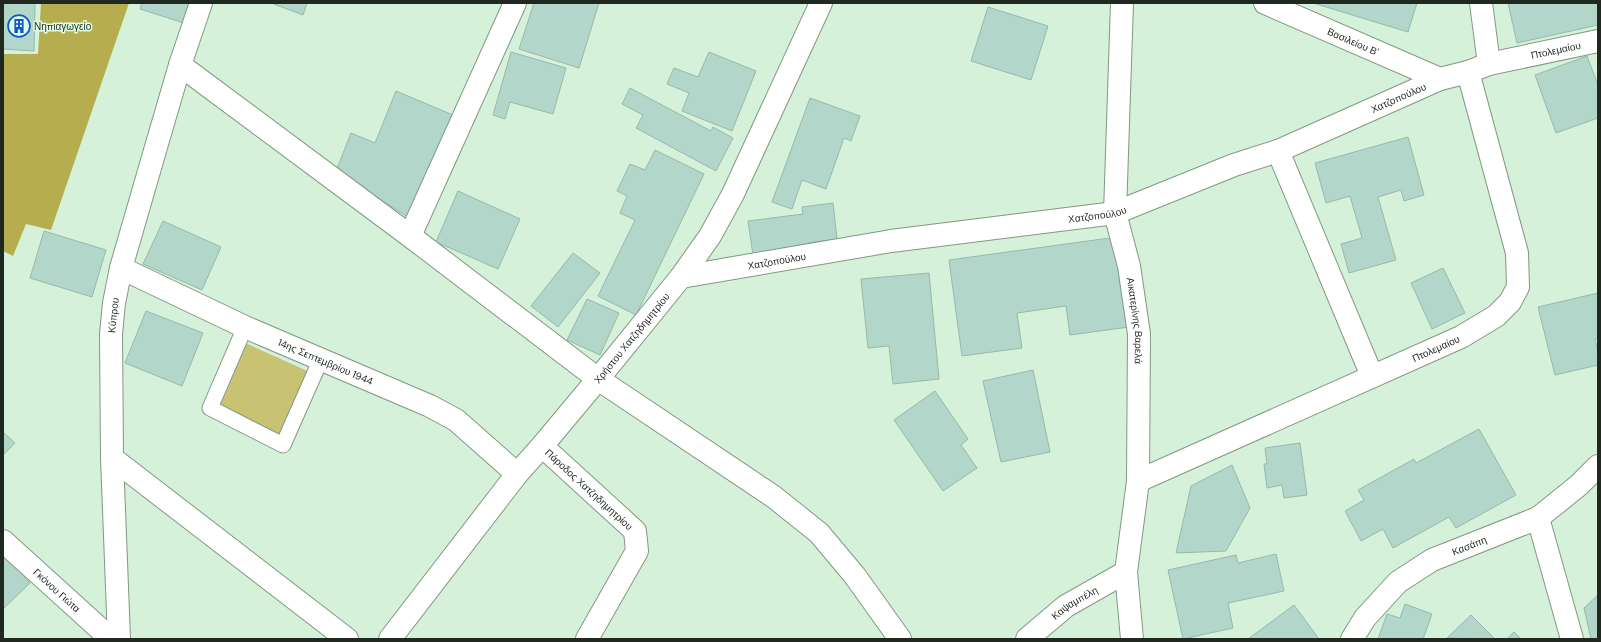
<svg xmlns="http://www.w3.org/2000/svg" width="1601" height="642" viewBox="0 0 1601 642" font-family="'DM Sans',sans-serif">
<rect width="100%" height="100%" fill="#d6f1d9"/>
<!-- green -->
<polygon fill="#c8c273" points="243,342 314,374 283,443 212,408"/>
<!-- forest -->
<polygon fill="#b6ae4e" points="41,3 129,3 51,230 26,224 13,256 3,251 3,54 38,54"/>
<!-- building -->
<g fill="#b2d6c9" stroke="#96b9ac">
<polygon points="3,3 35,3 34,51 3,49"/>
<polygon points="142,3 193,3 187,24 140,9"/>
<polygon points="271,3 307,3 303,15"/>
<polygon points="534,3 599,3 579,68 519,49"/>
<polygon points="1313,3 1417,3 1408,32"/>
<polygon points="1508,3 1598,3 1598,25 1517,43"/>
<polygon points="988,7 1048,26 1031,80 971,61"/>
<polygon points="511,52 566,68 553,114 510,102 505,119 493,115"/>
<polygon points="709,52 756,71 732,131 682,111 689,93 667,84 674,68 698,77"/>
<polygon points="1587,56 1598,85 1598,118 1556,133 1535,75"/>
<polygon points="630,88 711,131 713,127 733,138 716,171 636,128 643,115 622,104"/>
<polygon points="396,91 453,115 411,219 336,171 351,133 375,143"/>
<polygon points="810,98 860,116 851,141 844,138 826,189 802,180 792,209 772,202"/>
<polygon points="1408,137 1424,195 1404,201 1401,190 1378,197 1396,260 1349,273 1341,244 1362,238 1350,196 1326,203 1315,163"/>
<polygon points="655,150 704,174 636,315 598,296 635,220 620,213 627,196 617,191 630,164 645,170"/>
<polygon points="458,191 520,219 498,269 436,242"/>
<polygon points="833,203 837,239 808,243 809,255 754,262 748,221 803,214 802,207"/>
<polygon points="163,221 221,247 202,290 143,264"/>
<polygon points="44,231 106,250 92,297 30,278"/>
<polygon points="1117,237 1129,327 1070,335 1066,306 1017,313 1022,348 962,356 949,260"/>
<polygon points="573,253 600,273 558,327 531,306"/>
<polygon points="1443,268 1465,313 1432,329 1411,283"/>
<polygon points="929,273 939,379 893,384 889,346 868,348 861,279"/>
<polygon points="1598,293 1598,338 1595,339 1598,352 1598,365 1555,375 1538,307"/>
<polygon points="587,299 619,313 600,355 567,340"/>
<polygon points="146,311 203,333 182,386 125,363"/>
<polygon points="1033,370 1050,452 1001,462 983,381"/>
<polygon points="935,391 968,439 961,445 977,468 943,491 894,420"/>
<polygon points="1479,429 1516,495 1456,528 1449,517 1393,548 1383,529 1361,541 1345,511 1364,500 1358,490 1414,459 1416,463"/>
<polygon points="3,432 15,443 3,455"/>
<polygon points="1300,443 1307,495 1284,498 1282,485 1267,488 1264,464 1267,464 1265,448"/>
<polygon points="1232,465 1250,508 1226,551 1176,553 1191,486"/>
<polygon points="3,554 30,583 3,609"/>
<polygon points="1276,554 1284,591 1228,603 1233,628 1183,639 1168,570 1236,555 1238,563"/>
<polygon points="1598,595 1598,639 1591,639 1584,608"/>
<polygon points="1405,604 1432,614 1423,639 1378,639 1387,614 1400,618"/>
<polygon points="1294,605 1319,639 1248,639"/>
<polygon points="1471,615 1495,639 1447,638"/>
<polygon points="1514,632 1521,639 1507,639"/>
</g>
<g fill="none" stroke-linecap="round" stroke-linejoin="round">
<!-- service casing -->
<g stroke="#809983" stroke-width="17">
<polyline id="service" points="245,327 210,408 283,445 321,359"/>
</g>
<!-- minor casing -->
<g stroke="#809983" stroke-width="24">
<g id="minor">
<path id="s1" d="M1122 3 1115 213 1129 266 1139 334 1138 481 1126 572 1132 639"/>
<path id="s2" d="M1265 3 1440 79"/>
<polyline points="1481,3 1489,64"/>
<polyline points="180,65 410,236 598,379 774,497 819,533 855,576 900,639"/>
<polyline points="1278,151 1372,376"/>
<polyline points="410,236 515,3"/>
<path id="s3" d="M121 268 245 327 430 406 456 420 517 474"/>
<path id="s4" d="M681 277 891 241 1115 213 1234 165 1278 151 1440 79 1468 72 1489 64 1598 41"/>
<path id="s5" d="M542 446 635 531 637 551 587 639"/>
<polyline points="112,458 347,639"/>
<path id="s6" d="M1138 481 1461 337 1496 316 1510 302 1518 287 1517 253 1468 72"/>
<polyline points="1538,518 1572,639"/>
<path id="s7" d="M3 541 111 639"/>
<path id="s8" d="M119 639 112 458 111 334 114 303 121 268 154 154 180 65 201 3"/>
<path id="s9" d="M1027 639 1066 606 1126 572"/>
<path id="s10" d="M1352 639 1365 618 1398 582 1432 560 1538 518 1579 485 1598 466"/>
</g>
</g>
<!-- secondary casing -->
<g stroke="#809983" stroke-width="24">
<g id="secondary">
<path id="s11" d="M390 639 517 474 542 446 598 379 681 277 710 236 733 194 821 3"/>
</g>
</g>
<!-- service -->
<use href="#service" stroke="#fff" stroke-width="15"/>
<!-- minor -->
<use href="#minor" stroke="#fff" stroke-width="22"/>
<!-- secondary -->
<use href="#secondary" stroke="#fff" stroke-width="22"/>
</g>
<!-- icons -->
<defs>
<g id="building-ring" transform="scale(1.15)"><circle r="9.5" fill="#e3fee7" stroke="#0e5ac4" stroke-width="1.5"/><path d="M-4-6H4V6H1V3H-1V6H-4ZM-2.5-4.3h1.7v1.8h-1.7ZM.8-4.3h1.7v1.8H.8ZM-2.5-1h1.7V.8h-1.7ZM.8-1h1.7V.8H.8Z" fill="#0e5ac4"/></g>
</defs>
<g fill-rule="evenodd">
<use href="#building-ring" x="19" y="26"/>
</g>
<g text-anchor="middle" stroke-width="3" stroke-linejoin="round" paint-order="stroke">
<!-- poi labels -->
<g font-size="10" fill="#1f2920" stroke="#e3fee7" text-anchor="start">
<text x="34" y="30">Νηπιαγωγείο</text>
</g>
<!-- street labels -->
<g font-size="10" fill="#1f2920" stroke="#e3fee7">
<text dy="4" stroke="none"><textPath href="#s2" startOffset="96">Βασιλείου Β'</textPath></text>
<text dy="4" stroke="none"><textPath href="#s4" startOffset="910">Πτολεμαίου</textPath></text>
<text dy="4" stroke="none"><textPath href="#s4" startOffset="745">Χατζοπούλου</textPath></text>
<text dy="4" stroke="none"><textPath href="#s4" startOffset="421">Χατζοπούλου</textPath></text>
<text dy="4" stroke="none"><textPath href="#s4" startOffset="97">Χατζοπούλου</textPath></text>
<text dy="4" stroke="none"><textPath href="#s8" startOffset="324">Κύπρου</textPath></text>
<text dy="4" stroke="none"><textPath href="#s1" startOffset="320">Αικατερίνης Βαρελά</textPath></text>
<text dy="4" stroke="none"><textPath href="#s11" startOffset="386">Χρήστου Χατζηδημητρίου</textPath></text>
<text dy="4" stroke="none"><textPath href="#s6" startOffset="326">Πτολεμαίου</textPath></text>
<text dy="4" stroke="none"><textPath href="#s3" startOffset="225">14ης Σεπτεμβρίου 1944</textPath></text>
<text dy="4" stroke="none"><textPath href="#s5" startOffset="64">Πάροδος Χατζηδημητρίου</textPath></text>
<text dy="4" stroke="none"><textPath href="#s10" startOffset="154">Κασάπη</textPath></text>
<text dy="4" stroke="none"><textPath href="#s7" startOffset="73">Γκόνου Γιώτα</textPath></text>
<text dy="4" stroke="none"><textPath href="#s9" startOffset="60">Καψαμπέλη</textPath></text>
</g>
</g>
<!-- border -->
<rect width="1601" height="642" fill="none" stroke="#1f2920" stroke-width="8"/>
</svg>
